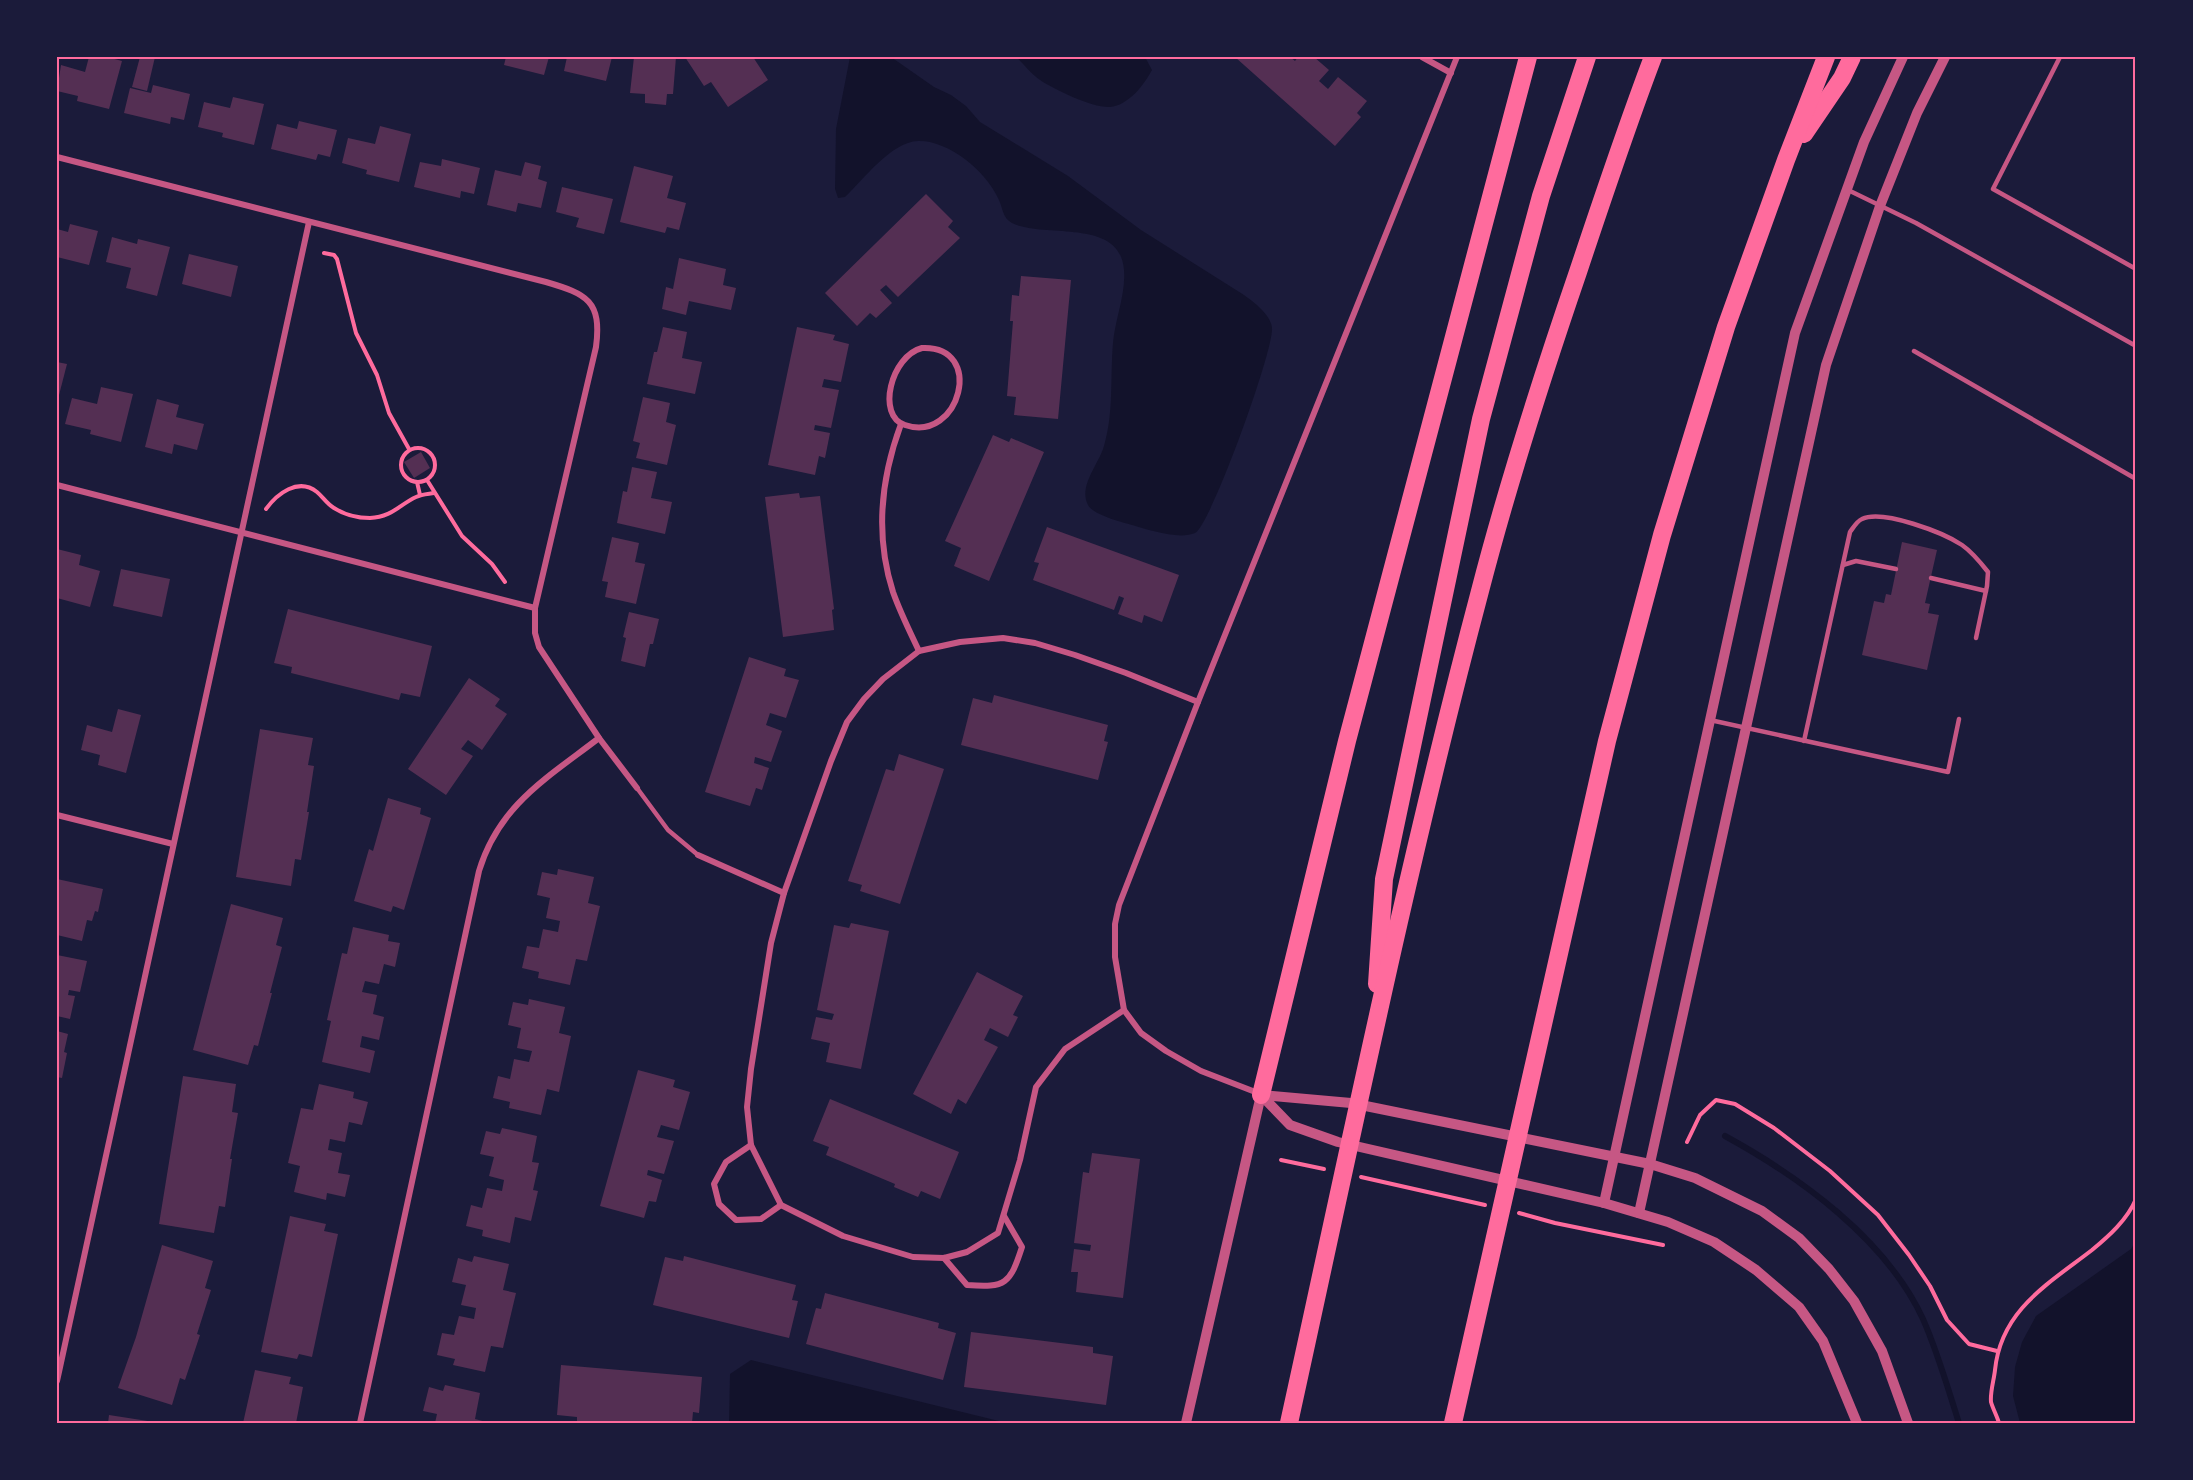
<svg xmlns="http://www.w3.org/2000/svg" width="2193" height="1480" viewBox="0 0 2193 1480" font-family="'DejaVu Sans',sans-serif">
<rect width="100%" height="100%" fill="#1b1b3a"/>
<!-- water -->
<g fill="#12122b">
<path d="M850 57H891L934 87 951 95 966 106 980 122 1068 176 1141 230 1244 295C1254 302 1271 315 1272 328 1274 350 1210 527 1195 533 1179 540 1149 530 1132 525 1122 522 1093 515 1088 505 1078 486 1099 464 1104 446 1114 412 1110 378 1113 343 1115 319 1126 294 1124 270 1120 217 1045 239 1012 223 1002 218 1003 207 998 198 986 171 948 140 918 141 891 142 864 179 845 197L838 198 835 189 836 129Z"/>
<path d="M1016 57H1145L1152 70C1144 85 1129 105 1110 107 1093 108 1055 90 1040 80 1031 74 1024 64 1016 57Z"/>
<polygon points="2136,1240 2136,1423 2020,1423 2013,1396 2015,1367 2022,1342 2036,1316 2131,1249"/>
<polygon points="751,1360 1007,1423 729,1423 730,1374"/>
</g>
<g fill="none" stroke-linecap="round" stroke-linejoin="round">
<!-- stream -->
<path stroke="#12122b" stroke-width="6" d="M1725 1136C1800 1177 1886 1239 1923 1319 1938 1353 1948 1389 1959 1423"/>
</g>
<!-- building -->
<g fill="#542f53">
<polygon points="89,57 107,57 122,61 109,109 77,101 78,96 57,91 61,65 85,72"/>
<polygon points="140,57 155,57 147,91 132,87"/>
<polygon points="506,57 549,57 544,75 504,65"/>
<polygon points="567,57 612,57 606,81 564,71"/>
<polygon points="634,57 676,57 673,94 667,94 666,105 645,103 645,94 630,93"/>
<polygon points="685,57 753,57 768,80 728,107 711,82 704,86"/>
<polygon points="1235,57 1290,57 1295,61 1298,57 1314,57 1329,70 1319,81 1328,89 1338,77 1367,101 1357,113 1361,117 1335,146"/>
<polygon points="153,85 190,94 184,120 171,117 170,124 124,113 130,88 151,93"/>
<polygon points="233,97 264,104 254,145 222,137 223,133 198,127 204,102 230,108"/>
<polygon points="299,121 337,130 330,157 318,154 316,160 271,149 277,124 297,129"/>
<polygon points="380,126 411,134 399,182 366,174 367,170 342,163 348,138 375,144"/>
<polygon points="442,159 480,168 474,194 461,191 460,198 414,187 420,162 441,166"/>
<polygon points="525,162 541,166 538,179 547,182 541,208 518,203 516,212 487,205 495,170 521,176"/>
<polygon points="634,166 673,176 667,198 686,203 679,230 667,227 665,233 620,222"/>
<polygon points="562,187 613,199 604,234 576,227 579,218 556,212"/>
<polygon points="926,194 953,221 948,227 960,238 898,297 886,285 880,290 892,303 876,318 870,313 857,326 825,293"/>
<polygon points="70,224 98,231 89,265 57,257 57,229 68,232"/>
<polygon points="112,237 137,244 138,239 170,247 157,296 126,288 131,268 106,262"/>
<polygon points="189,254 238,266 231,297 182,284"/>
<polygon points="679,258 726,269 723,285 736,288 731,310 689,301 686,315 662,309 666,287 673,289"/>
<polygon points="1021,276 1071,280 1058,419 1014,415 1016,397 1007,396 1013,321 1010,321 1012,295 1019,296"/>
<polygon points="663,327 687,332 682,358 702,362 695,394 647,384 654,352 657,352"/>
<polygon points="797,327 835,335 833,340 849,344 841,382 824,379 822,387 839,390 831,428 815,425 814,430 830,433 825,458 819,456 815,475 768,465"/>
<polygon points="57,362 67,364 58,399 57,399"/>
<polygon points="101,387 133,394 121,442 90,434 91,430 65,424 72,398 97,404"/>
<polygon points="643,397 670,403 666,422 676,425 667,465 636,458 640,443 633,441"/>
<polygon points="157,399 179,405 176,417 204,424 197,450 174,444 172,454 145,447"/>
<polygon points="993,435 1009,442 1011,438 1044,452 989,581 954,566 961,548 945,541"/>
<polygon points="421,452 430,468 414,478 404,462"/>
<polygon points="632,467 657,472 651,498 672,502 665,534 617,523 623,491 627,492"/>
<polygon points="799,493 800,498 820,496 834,609 832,610 834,630 783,637 765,497"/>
<polygon points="1047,527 1179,575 1162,622 1144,615 1142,623 1118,614 1124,598 1119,596 1114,610 1033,580 1039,563 1034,562"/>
<polygon points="612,537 639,543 635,562 645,564 636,604 605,597 608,582 602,581"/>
<polygon points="1902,542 1937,550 1925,603 1930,604 1928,613 1939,615 1927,670 1862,655 1874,601 1884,603 1886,594 1891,595"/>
<polygon points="57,549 81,555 79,565 100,571 90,607 57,598"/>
<polygon points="121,569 170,579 162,617 113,606"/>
<polygon points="288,609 432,646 420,697 401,693 399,700 291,673 292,667 274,663"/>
<polygon points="629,612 659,619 653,644 650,644 645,667 621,661 626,638 623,637"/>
<polygon points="749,657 786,669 784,676 799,680 786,718 770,713 766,725 782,731 771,762 755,757 754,763 769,768 762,790 756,788 750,806 705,792"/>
<polygon points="469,678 500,699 495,706 507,714 482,750 468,740 461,749 473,756 446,795 408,769"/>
<polygon points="994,695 1108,725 1104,741 1108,742 1098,780 961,745 973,698 992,703"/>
<polygon points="118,709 141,715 126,773 98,765 100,755 81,750 87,725 112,732"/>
<polygon points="260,729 313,738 308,765 314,766 307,812 309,812 301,860 295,859 291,886 236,877"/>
<polygon points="899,754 944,769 900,904 860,891 862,885 848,881 886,769 894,771"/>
<polygon points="388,798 421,808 420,814 431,818 404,910 393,906 391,912 354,901 369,849 373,851"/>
<polygon points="558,869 594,877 588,903 600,906 587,961 576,959 570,985 538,978 539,972 522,968 527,946 539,948 543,929 558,932 560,921 546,918 550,898 537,895 542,872 557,875"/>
<polygon points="57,879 103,889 98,912 95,911 92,921 87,920 82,941 57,935 57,912 59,901 57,900"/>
<polygon points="231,904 283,918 276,945 282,947 270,993 272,993 258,1046 254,1045 248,1065 193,1050"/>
<polygon points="851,923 889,931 861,1069 826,1062 830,1043 811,1039 816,1017 832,1020 834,1014 817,1010 834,925 849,928"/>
<polygon points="353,927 389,935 388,941 400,943 395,967 384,964 379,984 365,981 362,992 377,995 373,1014 384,1017 379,1040 362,1036 360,1047 375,1051 370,1073 322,1062 331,1021 327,1020 342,953 347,954"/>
<polygon points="57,955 87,961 80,992 69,990 68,995 75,996 70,1019 57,1016"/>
<polygon points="977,972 1023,996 1013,1015 1018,1017 1008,1037 990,1028 984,1040 998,1047 966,1104 958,1099 951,1114 913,1094"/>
<polygon points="529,999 565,1007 559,1033 571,1036 559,1092 547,1089 541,1115 509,1108 510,1102 493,1098 498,1076 510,1079 514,1059 529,1062 532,1051 517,1048 521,1028 508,1025 513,1002 528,1005"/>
<polygon points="57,1031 68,1034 64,1052 67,1053 62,1078 57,1077"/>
<polygon points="638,1070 675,1080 673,1087 690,1092 679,1130 661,1125 657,1137 674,1141 664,1174 648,1170 647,1175 662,1180 656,1202 649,1201 644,1218 600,1206"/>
<polygon points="183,1076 236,1084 232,1112 238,1113 230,1159 232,1159 225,1207 219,1206 214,1233 159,1224"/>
<polygon points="319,1084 354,1092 353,1098 368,1102 362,1125 349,1122 345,1142 330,1139 328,1150 342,1153 338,1173 350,1175 345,1197 327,1193 326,1200 294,1192 300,1166 288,1163 301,1108 313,1110"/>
<polygon points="830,1099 959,1152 940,1199 921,1191 918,1197 894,1187 895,1184 826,1155 829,1147 813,1141"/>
<polygon points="502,1128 537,1136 532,1162 539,1163 533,1190 538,1191 531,1221 515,1217 510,1243 482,1236 483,1230 466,1226 471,1205 482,1208 487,1188 502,1191 504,1180 489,1176 494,1157 480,1154 486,1131 500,1134"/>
<polygon points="1092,1153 1140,1159 1123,1298 1076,1292 1078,1272 1071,1272 1074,1249 1090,1251 1091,1245 1074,1243 1083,1172 1089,1173"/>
<polygon points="290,1216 326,1224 324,1231 338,1234 312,1357 299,1354 297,1359 261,1352"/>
<polygon points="162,1245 213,1261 205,1288 211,1290 197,1334 200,1335 185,1380 180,1378 172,1405 118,1388 136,1337"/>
<polygon points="474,1256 509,1264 503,1290 516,1293 503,1348 491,1346 485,1372 453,1365 455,1359 437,1355 442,1333 454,1335 459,1316 474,1319 476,1308 461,1305 466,1285 452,1282 458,1258 472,1262"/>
<polygon points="684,1256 796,1285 792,1300 798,1301 789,1338 653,1305 665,1257 683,1261"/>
<polygon points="825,1293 939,1323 938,1328 956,1333 943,1380 806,1344 816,1308 821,1309"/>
<polygon points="971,1332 1093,1347 1093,1353 1113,1356 1106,1405 964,1387"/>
<polygon points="561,1365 702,1377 699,1413 693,1412 692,1423 577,1423 577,1417 557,1415"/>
<polygon points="255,1370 291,1377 289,1384 303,1387 296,1423 243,1423"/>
<polygon points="445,1385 480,1393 475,1419 490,1423 435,1423 437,1414 423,1411 429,1387 443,1391"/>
<polygon points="109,1415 154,1422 154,1423 108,1423"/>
</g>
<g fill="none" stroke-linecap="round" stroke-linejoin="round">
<!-- path -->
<g stroke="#ff6b9d" stroke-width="4">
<polyline points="324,253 334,255 337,259 356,333 377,375 389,413 409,449"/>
<circle cx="418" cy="465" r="17"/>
<polyline points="427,480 462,536 492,564 505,582"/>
<polyline points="417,482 420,495"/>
<path d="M266 509C277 494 298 477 317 492 323 497 327 504 334 508 345 515 358 518 370 518 392 517 399 505 416 497 422 494 429 494 434 493"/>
<polyline points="1687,1142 1700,1115 1716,1100 1735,1104 1774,1128 1830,1171 1878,1215 1909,1255 1930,1286 1947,1320 1969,1344 1997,1351"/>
<polyline points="1281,1160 1324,1169"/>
<polyline points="1361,1177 1485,1205"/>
<polyline points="1519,1213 1555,1223 1663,1245"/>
<path d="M1999 1423C1997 1416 1993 1409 1991 1402 1990 1392 1994 1380 1995 1370 2001 1310 2048 1284 2092 1250 2109 1236 2127 1220 2136 1199"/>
</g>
<!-- service -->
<g stroke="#c65784" stroke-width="4.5">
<polyline points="2060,57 1993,189 2136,269"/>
<polyline points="1848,190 1916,223 2136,346"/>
<polyline points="1914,351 2136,479"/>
<polyline points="1843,565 1856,561 1896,569"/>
<polyline points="1931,578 1986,591"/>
<polyline points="1710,720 1948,772 1959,719"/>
<path d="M1804 741 1850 532C1853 528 1857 521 1862 519 1883 509 1944 533 1962 545 1972 552 1981 563 1988 572L1987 586 1976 638"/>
<polyline points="637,788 668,830 698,855"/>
</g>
<!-- minor -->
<g stroke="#c65784" stroke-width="6">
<polyline points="1422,57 1451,73"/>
<path d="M57 157 546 282C587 294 602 301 596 347L535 608V633L539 647 599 738 637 788"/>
<path d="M922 348C986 345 960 444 905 425 876 416 891 356 922 348Z"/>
<path d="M901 424C881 478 875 536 893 592 900 612 910 632 919 651"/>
<polyline points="57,485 535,608"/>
<polyline points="57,815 173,844"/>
<polyline points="698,855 784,893"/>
<polyline points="1124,1010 1065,1049 1036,1087 1020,1160 998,1233 967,1252 944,1258 913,1257 843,1236 781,1205 751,1145 747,1107 751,1069 771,943 784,893 831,761 847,722 864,699 883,679 919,651 960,642 1003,638 1035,643 1075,655 1126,673 1198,702"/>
<polyline points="1258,1093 1201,1071 1166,1051 1141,1033 1124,1010 1115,957 1115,924 1119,905 1198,702 1457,57"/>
<polyline points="751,1145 726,1162 714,1184 719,1204 736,1220 761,1219 781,1205"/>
<path d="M944 1258 967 1285C1006 1288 1010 1284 1022 1247L1004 1216"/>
<polyline points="57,1381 309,222"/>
<path d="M360 1423 479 871C499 805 547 778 599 738"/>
</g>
<!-- tertiary -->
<g stroke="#c65784" stroke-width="10">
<polyline points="1261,1095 1351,1103 1650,1164 1695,1178 1762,1211 1799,1238 1829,1269 1854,1301 1882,1351 1908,1423"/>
<polyline points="1261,1095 1290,1125 1338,1142 1604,1203 1668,1222 1714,1242 1756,1270 1799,1307 1823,1341 1857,1423"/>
<polyline points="1604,1203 1795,333 1864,142 1903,57"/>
<polyline points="1639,1213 1826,365 1880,206 1917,113 1945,57"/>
<polyline points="1186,1423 1261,1095"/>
</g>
<!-- motorway -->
<g stroke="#ff6b9d" stroke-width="18">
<polyline points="1804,134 1842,78 1852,57"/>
<polyline points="1377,984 1384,879 1481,419 1541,196 1587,57"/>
<polyline points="1261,1095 1347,741 1528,57"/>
<path d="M1289 1423C1350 1145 1407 866 1480 591 1508 483 1542 377 1578 272 1602 200 1626 128 1653 57"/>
<polyline points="1453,1423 1607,741 1662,535 1726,327 1786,160 1826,57"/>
</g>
</g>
<!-- border -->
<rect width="2193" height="1480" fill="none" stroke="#1b1b3a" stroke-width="117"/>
<rect x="58" y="58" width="2076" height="1364" fill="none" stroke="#ff6b9d" stroke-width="2"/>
</svg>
